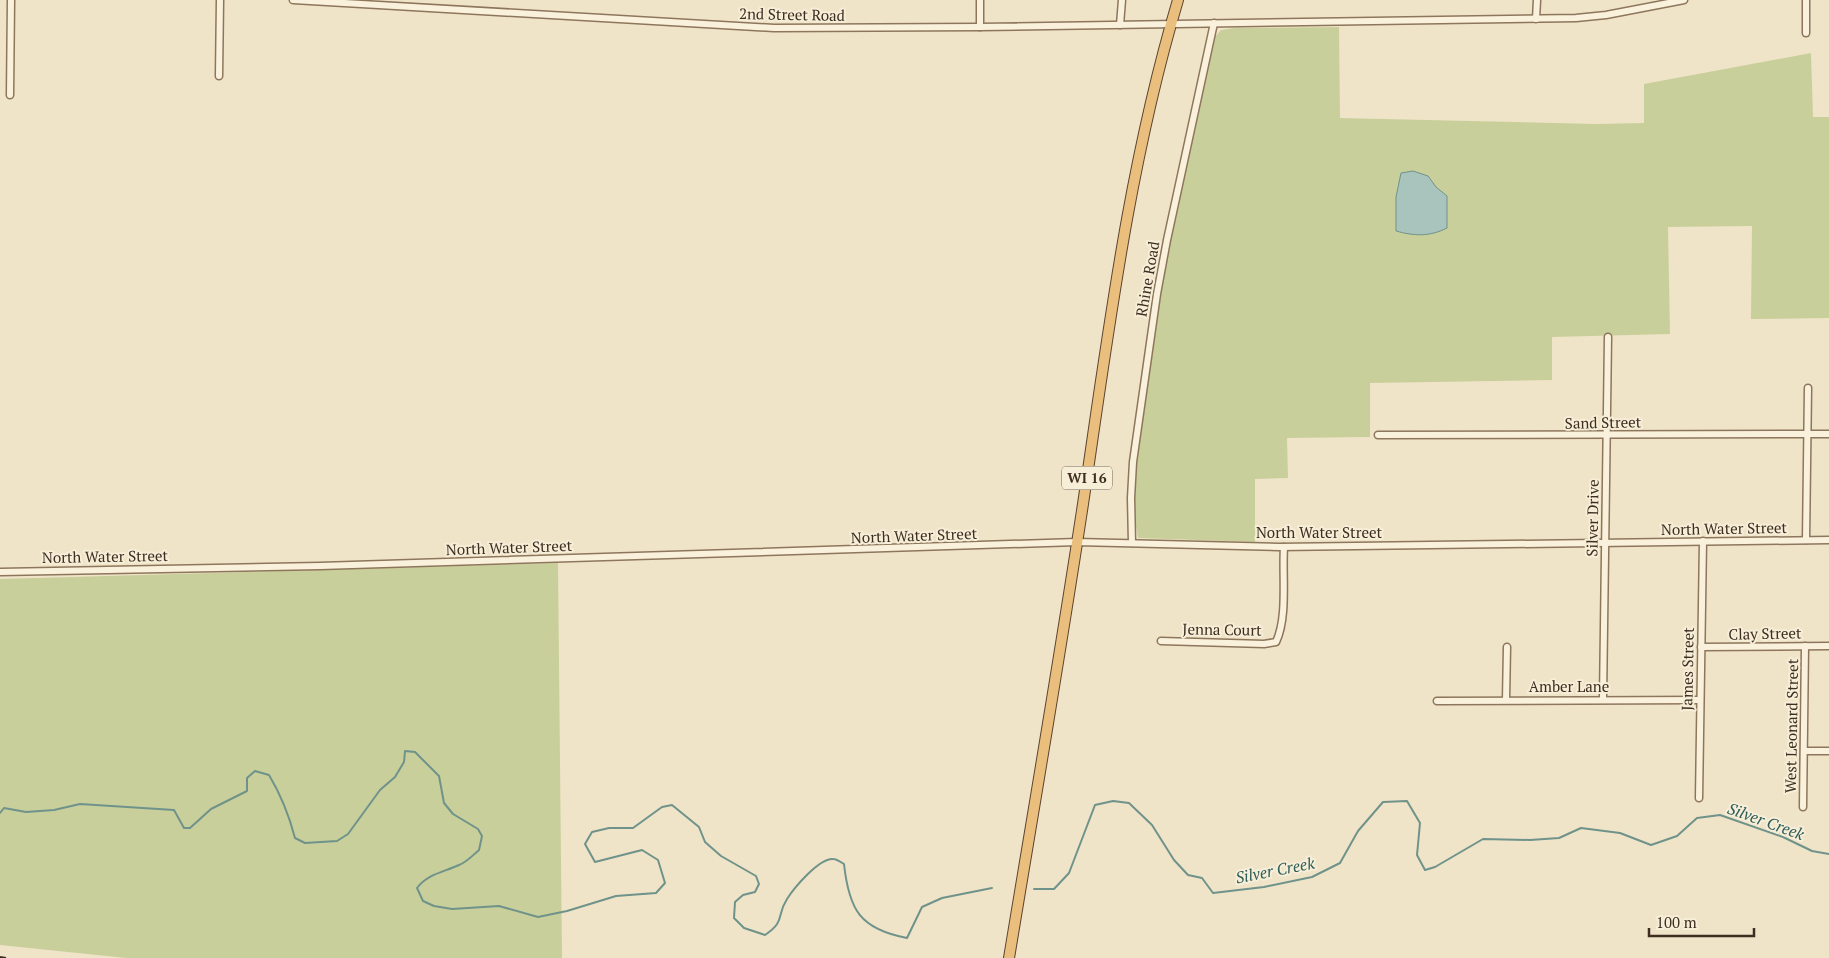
<svg xmlns="http://www.w3.org/2000/svg" width="1829" height="958" viewBox="0 0 1829 958" font-family="'PT Serif',serif">
<rect width="100%" height="100%" fill="#f0e4c8"/>
<!-- green -->
<g fill="#c9cf9b">
<polygon points="1339,27 1340,118 1596,124 1644,123 1644,84 1811,53 1813,117 1829,117 1829,318 1751,319 1752,226 1668,227 1670,334 1552,337 1552,380 1370,383 1370,437 1287,438 1288,478 1255,479 1255,542 1138,538 1133,509 1134,466 1154,330 1172,223 1211,47 1214,38 1221,30 1234,28"/>
<polygon points="558,563 562,958 126,958 0,945 0,579"/>
</g>
<!-- water -->
<path fill="#a9c4bc" stroke="#6f938a" d="M1413 171 1428 176 1436 187 1447 196V228C1429 237 1414 236 1396 231V197L1401 173Z"/>
<g fill="none" stroke-linecap="round" stroke-linejoin="round">
<!-- stream -->
<g stroke="#6f938a" stroke-width="2">
<path d="M0 813 4 808 26 812 54 810 80 804 174 810 184 828H190L211 809 247 791V778L255 771 269 775C281 795 289 815 295 838L305 843 337 841 348 834 380 790 395 777 404 762 405 751 415 752 439 776 444 803 453 814 478 829 482 836 479 850C473 855 467 862 459 865 444 872 427 874 417 888L423 901 434 906 452 909 499 906 538 917 567 911 616 896 656 893 665 883 658 860 642 850 595 862 585 844 592 832 609 828H633L662 807 672 805 699 827 705 842 721 856 756 876 759 884 755 892 743 895 735 902 734 918 744 928 765 935C786 921 776 916 787 899 794 888 819 858 833 859 836 859 841 862 844 864 849 910 860 929 907 938L922 907 942 898 992 888"/>
<polyline points="1034,889 1054,889 1069,873 1095,805 1113,801 1129,803 1152,825 1174,860 1188,875 1202,878 1213,893 1264,887 1312,877 1340,863 1358,831 1383,802 1407,801 1420,823 1417,855 1425,870 1435,867 1483,839 1530,840 1559,838 1581,828 1620,833 1651,845 1677,836 1697,818 1720,815 1783,837 1812,851 1829,854"/>
</g>
<!-- minor casing -->
<g stroke="#8d765c" stroke-width="9">
<g id="minor">
<polyline points="293,0 774,28 980,27 1576,18 1606,15 1684,0"/>
<polyline points="980,0 980,27"/>
<polyline points="1806,0 1806,33"/>
<polyline points="1536,19 1537,0"/>
<polyline points="1120,25 1122,0"/>
<polyline points="219,76 220,0"/>
<polyline points="10,95 11,0"/>
<polyline points="1378,435 1829,434"/>
<polyline points="1806,540 1808,388"/>
<polyline points="1132,543 1131,498 1133,462 1157,294 1167,240 1214,23"/>
<polyline points="0,572 320,566 1077,542 1279,547 1829,540"/>
<path d="M1161 641 1264 644 1276 642C1288 617 1282 575 1284 547"/>
<polyline points="1701,647 1829,646"/>
<polyline points="1603,699 1608,337"/>
<polyline points="1506,700 1507,647"/>
<polyline points="1437,701 1700,700"/>
<polyline points="1805,751 1829,751"/>
<polyline points="1699,798 1703,541"/>
<polyline points="1803,807 1805,646"/>
</g>
</g>
<!-- trunk casing -->
<g stroke="#5b4430" stroke-width="12">
<path id="trunk" d="M1009 958C1034 807 1060 656 1083 504 1108 335 1129 164 1178 0"/>
</g>
<!-- minor -->
<use href="#minor" stroke="#faf1dc" stroke-width="6"/>
<!-- trunk -->
<use href="#trunk" stroke="#eabe7c" stroke-width="10"/>
<!-- rail -->
<polyline stroke="#3d2e20" stroke-width="2" stroke-dasharray="9 9" stroke-linecap="butt" points="0,957 6,958"/>
</g>
<g text-anchor="middle" stroke-width="4" stroke-linejoin="round" paint-order="stroke">
<!-- shield labels -->
<rect fill="#f7eed8" stroke="#756857" stroke-width="1" x="1062" y="466.5" width="50" height="23" rx="4"/>
<g font-size="14" font-weight="bold" fill="#3d2e20">
<text x="1087" y="483">WI 16</text>
</g>
<!-- street labels -->
<g font-size="15" fill="#3d2e20" stroke="#f7eed8">
<text transform="translate(792 15) rotate(1)" y="5">2nd Street Road</text>
<text transform="translate(1148 279) rotate(-80)" y="5">Rhine Road</text>
<text transform="translate(1603 423) rotate(-1)" y="5">Sand Street</text>
<text transform="translate(1593 518) rotate(-89)" y="5">Silver Drive</text>
<text transform="translate(1724 529) rotate(-1)" y="5">North Water Street</text>
<text x="1319" y="538">North Water Street</text>
<text transform="translate(914 536) rotate(-2)" y="5">North Water Street</text>
<text transform="translate(509 548) rotate(-2)" y="5">North Water Street</text>
<text transform="translate(105 557) rotate(-1)" y="5">North Water Street</text>
<text transform="translate(1222 630) rotate(1)" y="5">Jenna Court</text>
<text transform="translate(1765 634) rotate(-1)" y="5">Clay Street</text>
<text transform="translate(1688 669) rotate(-89)" y="5">James Street</text>
<text x="1569" y="692">Amber Lane</text>
<text transform="translate(1792 726) rotate(-89)" y="5">West Leonard Street</text>
</g>
<!-- water labels -->
<g font-size="16" font-style="italic" fill="#2f5d5a" stroke="#f7eed8">
<text transform="translate(1766 821) rotate(20)" y="6">Silver Creek</text>
<text transform="translate(1275 870) rotate(-11)" y="6">Silver Creek</text>
</g>
</g>
<!-- scale -->
<path d="M1649 928v8h105v-8" fill="none" stroke="#3d2e20" stroke-width="2.5"/>
<text x="1656" y="928" font-size="15" fill="#3d2e20" stroke="#f7eed8" stroke-width="4" paint-order="stroke">100 m</text>
</svg>
